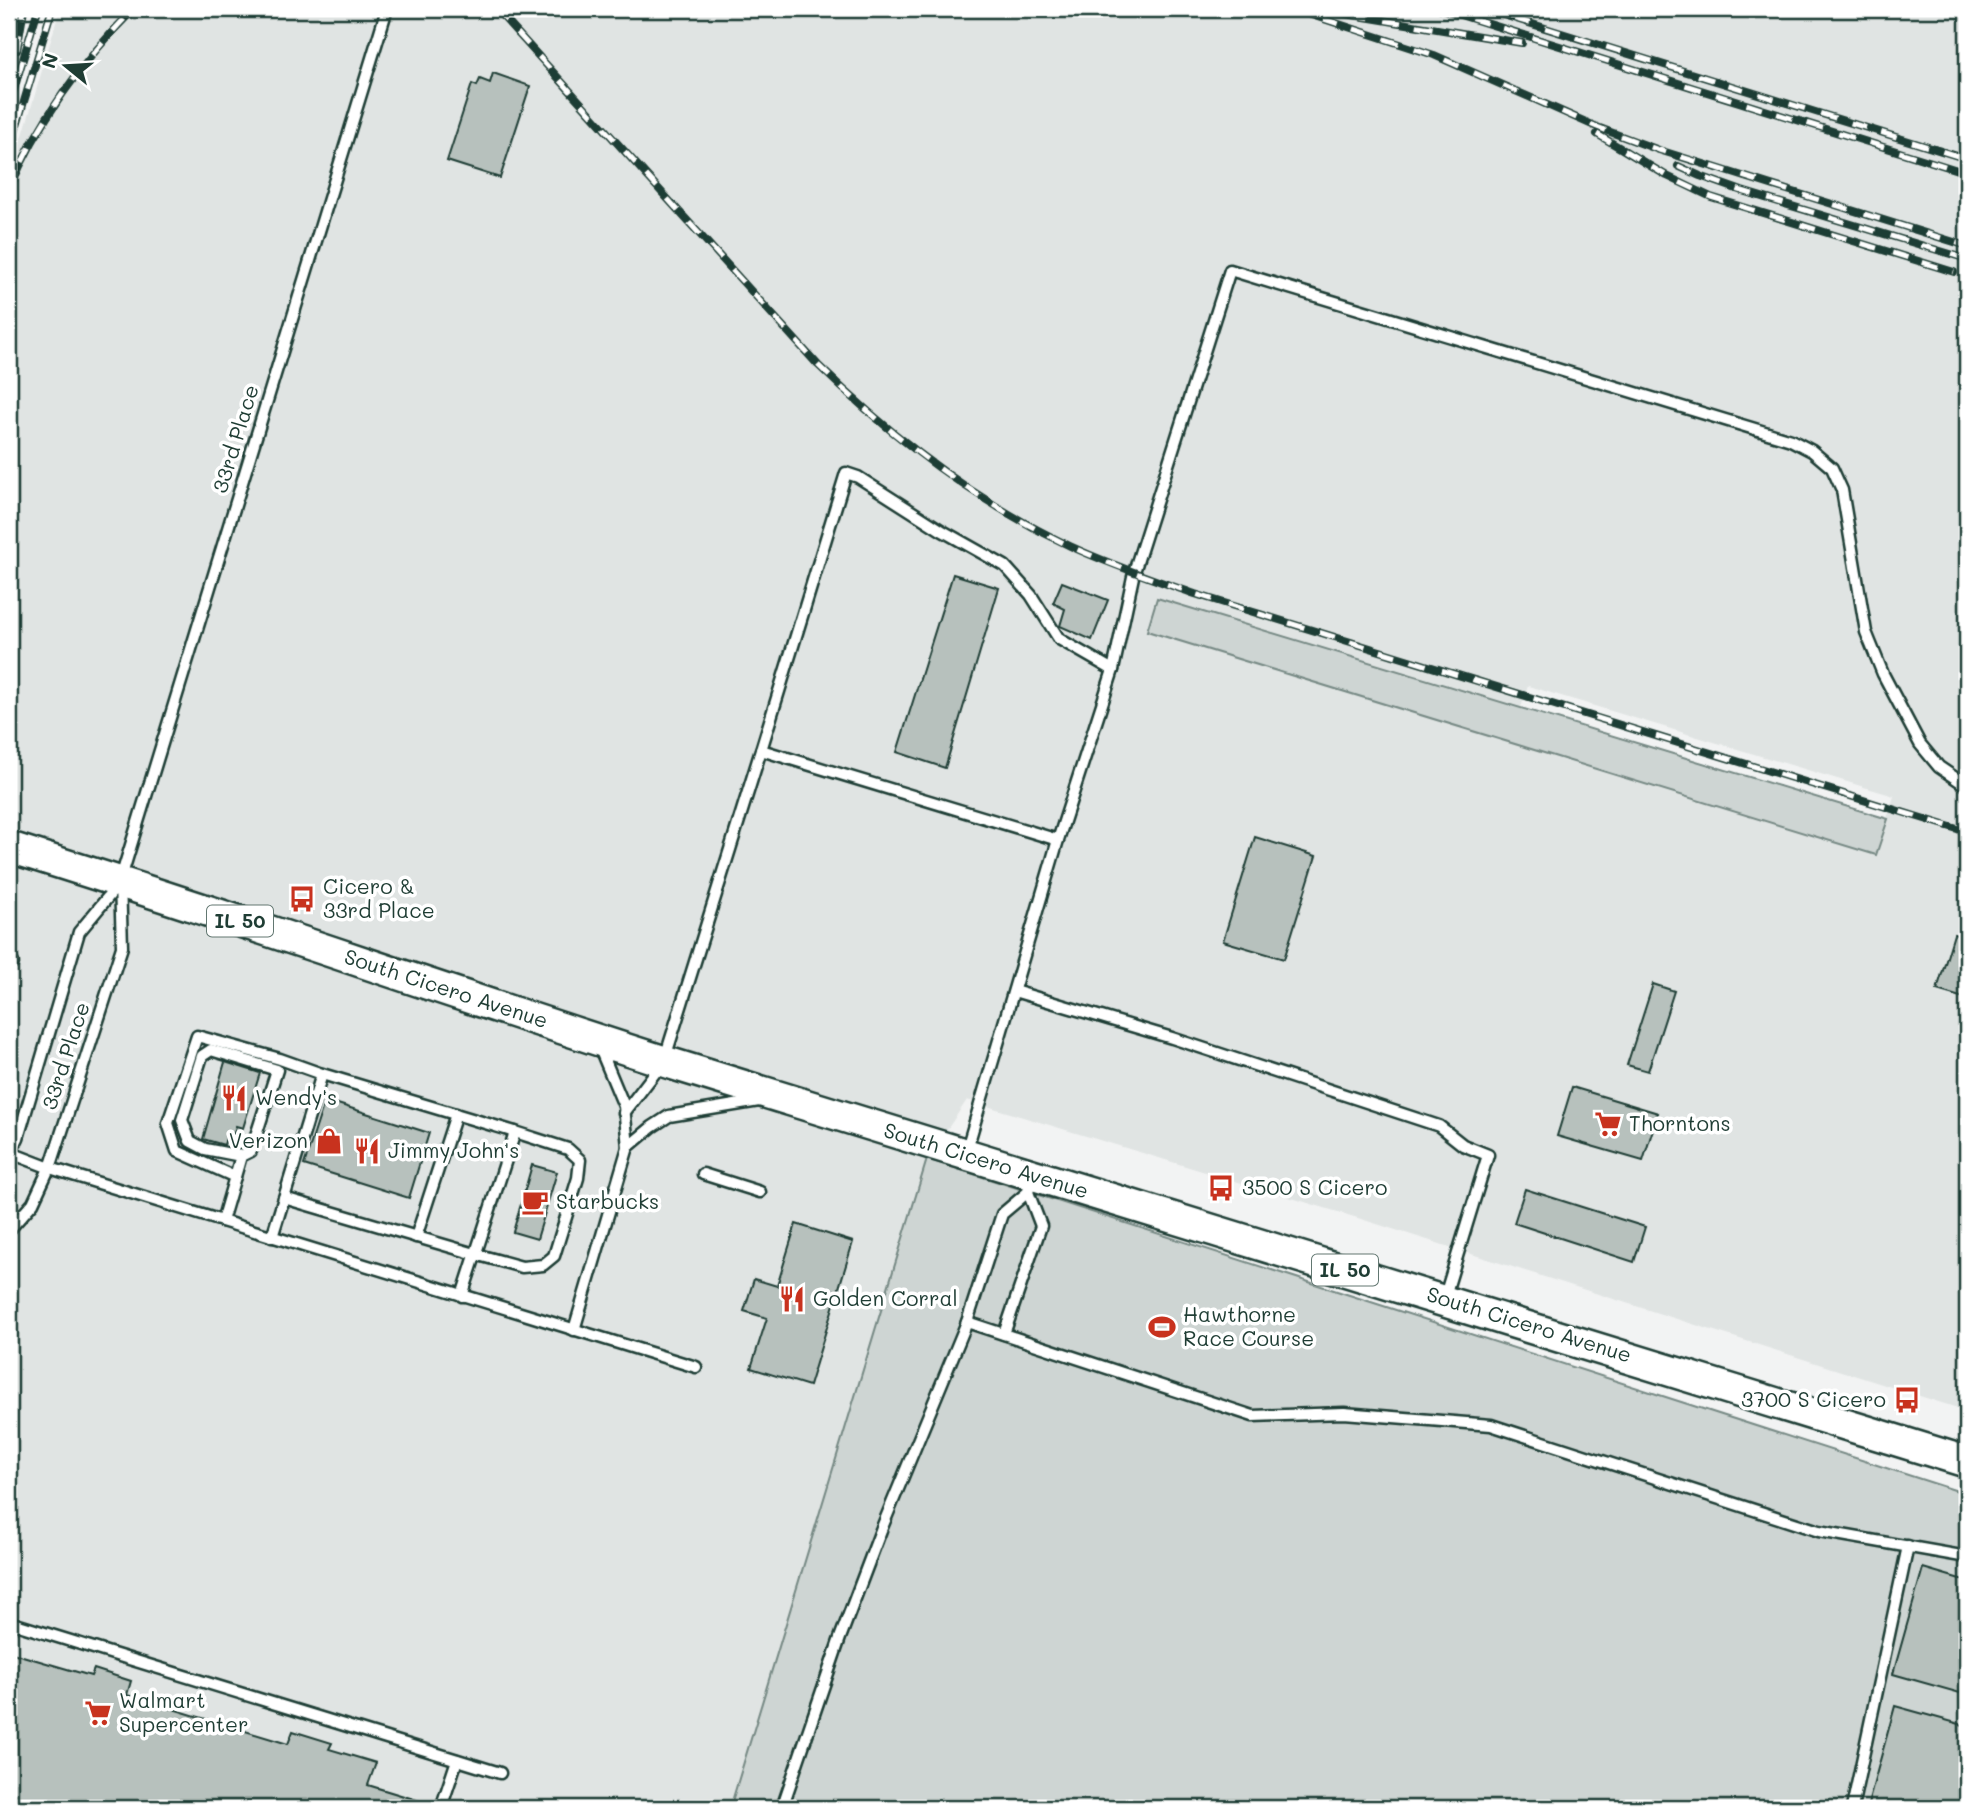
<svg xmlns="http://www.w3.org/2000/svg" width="1976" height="1817" viewBox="0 0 1976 1817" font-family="Mali,sans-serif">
<rect width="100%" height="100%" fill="#f2f3f3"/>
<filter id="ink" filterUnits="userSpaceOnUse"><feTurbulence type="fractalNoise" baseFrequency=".0143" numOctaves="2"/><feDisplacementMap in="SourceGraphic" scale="14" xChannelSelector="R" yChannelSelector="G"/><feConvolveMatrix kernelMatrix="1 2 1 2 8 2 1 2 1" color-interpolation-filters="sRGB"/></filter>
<g filter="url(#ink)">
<!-- built -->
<path fill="#e0e4e3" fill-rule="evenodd" d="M60 9H1967V1411L1361 1219 967 1100 927 1159 730 1808H9V183ZM1528 686 1894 796 1876 855 1510 741Z"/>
<!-- green -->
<g fill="#ced5d3" stroke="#768984" stroke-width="2">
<polygon points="1157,598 1888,819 1876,855 1147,631"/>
<polygon points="927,1159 1967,1494 1967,1808 730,1808"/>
</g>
<!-- building -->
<g fill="#b7c1bd" stroke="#1f3d34" stroke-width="2">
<polygon points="493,73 530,86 500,178 447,161 472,84 477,86 480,79 490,83"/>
<polygon points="953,574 999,588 945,768 897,752"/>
<polygon points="1062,582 1108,600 1092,640 1060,626 1065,609 1053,603"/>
<polygon points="1255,837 1316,856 1284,959 1223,941"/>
<polygon points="1954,934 1967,938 1967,999 1937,990"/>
<polygon points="1653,984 1674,991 1648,1071 1627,1065"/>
<polygon points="225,1062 260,1073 243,1128 236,1126 233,1136 227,1134 224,1145 203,1139"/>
<polygon points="1572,1087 1658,1113 1643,1161 1557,1136"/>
<polygon points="325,1100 429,1133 409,1198 304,1165"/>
<polygon points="532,1165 557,1172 537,1239 513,1232"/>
<polygon points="1525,1189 1645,1227 1634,1262 1514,1223"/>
<polygon points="796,1224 853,1242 809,1386 751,1368 767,1318 744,1311 754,1279 777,1286"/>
<polygon points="1923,1568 1967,1581 1967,1695 1893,1674"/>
<polygon points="9,1652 91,1676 94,1669 131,1681 127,1695 288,1744 293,1731 332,1743 329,1749 376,1763 368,1785 430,1804 429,1808 9,1808"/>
<polygon points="1895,1706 1967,1726 1967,1808 1867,1808"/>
</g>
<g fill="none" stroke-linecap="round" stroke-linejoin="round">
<!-- lane casing -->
<g stroke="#1f3d34" stroke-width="15">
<g id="lane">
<polyline points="1058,840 761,750 846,473 858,477 941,530 1005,566 1031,595 1059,639 1113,670"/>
<polyline points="9,957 13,963"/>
<polyline points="1014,991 1172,1038 1439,1126 1463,1145 1488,1155 1444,1299"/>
<polyline points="624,1113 664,1061 761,750"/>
<polyline points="628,1147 652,1127 669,1116 759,1101"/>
<polyline points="966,1152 1058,840 1113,670 1134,572 1230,270 1791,440 1812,451 1832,468 1842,490 1866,632 1883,674 1920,744 1939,767 1967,786"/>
<polyline points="11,1153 50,1168 696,1367"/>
<polyline points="9,1156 18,1138 79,932 118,885"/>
<polyline points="703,1174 760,1192"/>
<polyline points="235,1177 177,1151 168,1123 197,1036 280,1059 322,1074 515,1132 568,1149 580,1160 578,1178 554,1256 543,1265 522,1267 475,1254 284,1198"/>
<polyline points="222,1221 241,1156 251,1151 277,1070 211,1050 202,1056 182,1120 190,1141 205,1149 241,1156"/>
<polyline points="9,1230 33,1203 52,1162 122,947 120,881 387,9"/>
<polyline points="272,1237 322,1074"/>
<polyline points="416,1237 456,1114"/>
<polyline points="462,1296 515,1132"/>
<polyline points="967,1322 1253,1416 1344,1413 1491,1425 1819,1531 1967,1557"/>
<polyline points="574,1330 628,1147 624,1106 599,1046"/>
<polyline points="1004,1334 1041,1226 1028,1192"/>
<polyline points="9,1622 500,1773"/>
<polyline points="441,1808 457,1760"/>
<polyline points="782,1808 840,1638 881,1530 967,1322 1002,1214 1028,1192 1032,1179"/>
<polyline points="1852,1808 1908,1546"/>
</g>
</g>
<!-- primary casing -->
<g stroke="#1f3d34" stroke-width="35">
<path id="primary" d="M9 847C229 915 446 992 666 1062 1098 1199 1534 1325 1967 1462"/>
</g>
<!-- lane -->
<use href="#lane" stroke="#fff" stroke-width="10"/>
<!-- primary -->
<use href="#primary" stroke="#fff" stroke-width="30"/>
<!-- rail casing -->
<g stroke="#1f3d34" stroke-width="8">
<g id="rail">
<path d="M496 9 818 365C892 437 976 502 1070 546 1111 565 1153 579 1195 594L1967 832"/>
<polyline points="1293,9 1434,55 1597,127 1659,150 1967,246"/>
<polyline points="1441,9 1967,173"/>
<polyline points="1484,9 1967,159"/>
<polyline points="1322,10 1522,43"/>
<polyline points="17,50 24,9"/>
<polyline points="9,106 38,9"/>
<polyline points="1597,134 1667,176 1711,197 1954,272"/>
<polyline points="9,151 52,9"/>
<polyline points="1678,166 1700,176 1742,191 1967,259"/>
<path d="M9 191C36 124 83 60 134 9"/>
</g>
</g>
<!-- rail -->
<use href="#rail" stroke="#fff" stroke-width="5" stroke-dasharray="16" stroke-linecap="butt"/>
</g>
</g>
<!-- icons -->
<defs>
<g id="bus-bare" transform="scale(2.1)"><path d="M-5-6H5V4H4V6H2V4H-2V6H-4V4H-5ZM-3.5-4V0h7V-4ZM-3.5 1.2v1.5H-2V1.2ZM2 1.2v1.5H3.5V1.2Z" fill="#c8321e" stroke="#fff" stroke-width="2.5" paint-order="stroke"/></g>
<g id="restaurant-bare" transform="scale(2.1)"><path d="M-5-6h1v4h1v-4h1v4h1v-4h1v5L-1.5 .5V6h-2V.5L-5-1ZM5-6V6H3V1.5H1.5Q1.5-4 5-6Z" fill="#c8321e" stroke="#fff" stroke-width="2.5" paint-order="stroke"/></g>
<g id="supermarket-bare" transform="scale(2.1)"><path d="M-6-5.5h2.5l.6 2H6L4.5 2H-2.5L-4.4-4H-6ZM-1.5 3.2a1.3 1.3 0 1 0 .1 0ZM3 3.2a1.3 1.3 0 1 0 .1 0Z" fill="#c8321e" stroke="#fff" stroke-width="2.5" paint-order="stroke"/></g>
<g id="shop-bare" transform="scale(2.1)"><path d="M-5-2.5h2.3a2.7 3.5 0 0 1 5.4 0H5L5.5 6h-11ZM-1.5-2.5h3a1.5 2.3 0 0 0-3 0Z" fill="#c8321e" stroke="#fff" stroke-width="2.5" paint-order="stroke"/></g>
<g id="cafe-bare" transform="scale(2.1)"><path d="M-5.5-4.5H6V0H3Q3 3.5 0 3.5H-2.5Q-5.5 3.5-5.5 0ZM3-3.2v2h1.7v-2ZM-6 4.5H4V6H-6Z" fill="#c8321e" stroke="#fff" stroke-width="2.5" paint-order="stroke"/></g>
<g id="stadium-bare" transform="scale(2.1)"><path d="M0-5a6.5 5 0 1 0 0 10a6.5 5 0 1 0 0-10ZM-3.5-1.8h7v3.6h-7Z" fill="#c8321e" stroke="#fff" stroke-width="2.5" paint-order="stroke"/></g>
</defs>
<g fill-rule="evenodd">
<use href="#bus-bare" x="302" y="899"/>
<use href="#restaurant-bare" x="234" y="1098"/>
<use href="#supermarket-bare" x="1608" y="1124"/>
<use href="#shop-bare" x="329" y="1141"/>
<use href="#restaurant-bare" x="367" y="1151"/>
<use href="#bus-bare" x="1221" y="1188"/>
<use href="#cafe-bare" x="535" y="1202"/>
<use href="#restaurant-bare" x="792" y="1299"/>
<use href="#stadium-bare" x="1162" y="1327"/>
<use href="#bus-bare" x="1907" y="1400"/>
<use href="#supermarket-bare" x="98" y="1713"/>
</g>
<g text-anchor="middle" stroke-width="7" stroke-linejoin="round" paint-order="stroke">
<!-- shield labels -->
<g fill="#fff" stroke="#627771" stroke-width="2">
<rect x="207" y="905.5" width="66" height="31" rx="5"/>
<rect x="1312" y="1254.5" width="66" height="31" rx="5"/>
</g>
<g font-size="19" font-weight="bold" fill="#1f3d34">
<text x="240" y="928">IL 50</text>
<text x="1345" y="1277">IL 50</text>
</g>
<!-- street labels -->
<g font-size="21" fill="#1f3d34" stroke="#fff">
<text transform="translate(236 439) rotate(-73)" y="7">33rd Place</text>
<text transform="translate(446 989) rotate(18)" y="7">South Cicero Avenue</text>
<text transform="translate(66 1056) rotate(-72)" y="7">33rd Place</text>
<text transform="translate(986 1161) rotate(17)" y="7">South Cicero Avenue</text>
<text transform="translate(1529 1325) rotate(17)" y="7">South Cicero Avenue</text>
</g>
<!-- poi labels -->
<g font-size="21" fill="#1f3d34" stroke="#fff" text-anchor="start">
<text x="323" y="894">Cicero &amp;<tspan x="323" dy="24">33rd Place</tspan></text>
<text x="255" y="1105">Wendy's</text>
<text x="1629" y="1131">Thorntons</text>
<text x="308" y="1148" text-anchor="end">Verizon</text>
<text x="388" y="1158">Jimmy John's</text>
<text x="1242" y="1195">3500 S Cicero</text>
<text x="556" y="1209">Starbucks</text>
<text x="813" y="1306">Golden Corral</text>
<text x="1183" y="1322">Hawthorne<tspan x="1183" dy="24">Race Course</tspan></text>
<text x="1886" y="1407" text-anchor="end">3700 S Cicero</text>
<text x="119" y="1708">Walmart<tspan x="119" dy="24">Supercenter</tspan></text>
</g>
</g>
<!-- margin -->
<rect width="1976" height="1817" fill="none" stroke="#fff" stroke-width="35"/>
<rect x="18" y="18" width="1941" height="1782" fill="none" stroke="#1f3d34" stroke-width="2.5" filter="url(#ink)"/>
<!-- north arrow -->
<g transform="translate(66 66) rotate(288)" stroke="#ffffff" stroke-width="5" paint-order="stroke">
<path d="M0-5L12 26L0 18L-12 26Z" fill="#1f3d34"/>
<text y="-10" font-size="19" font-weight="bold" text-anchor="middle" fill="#1f3d34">N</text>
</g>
</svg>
